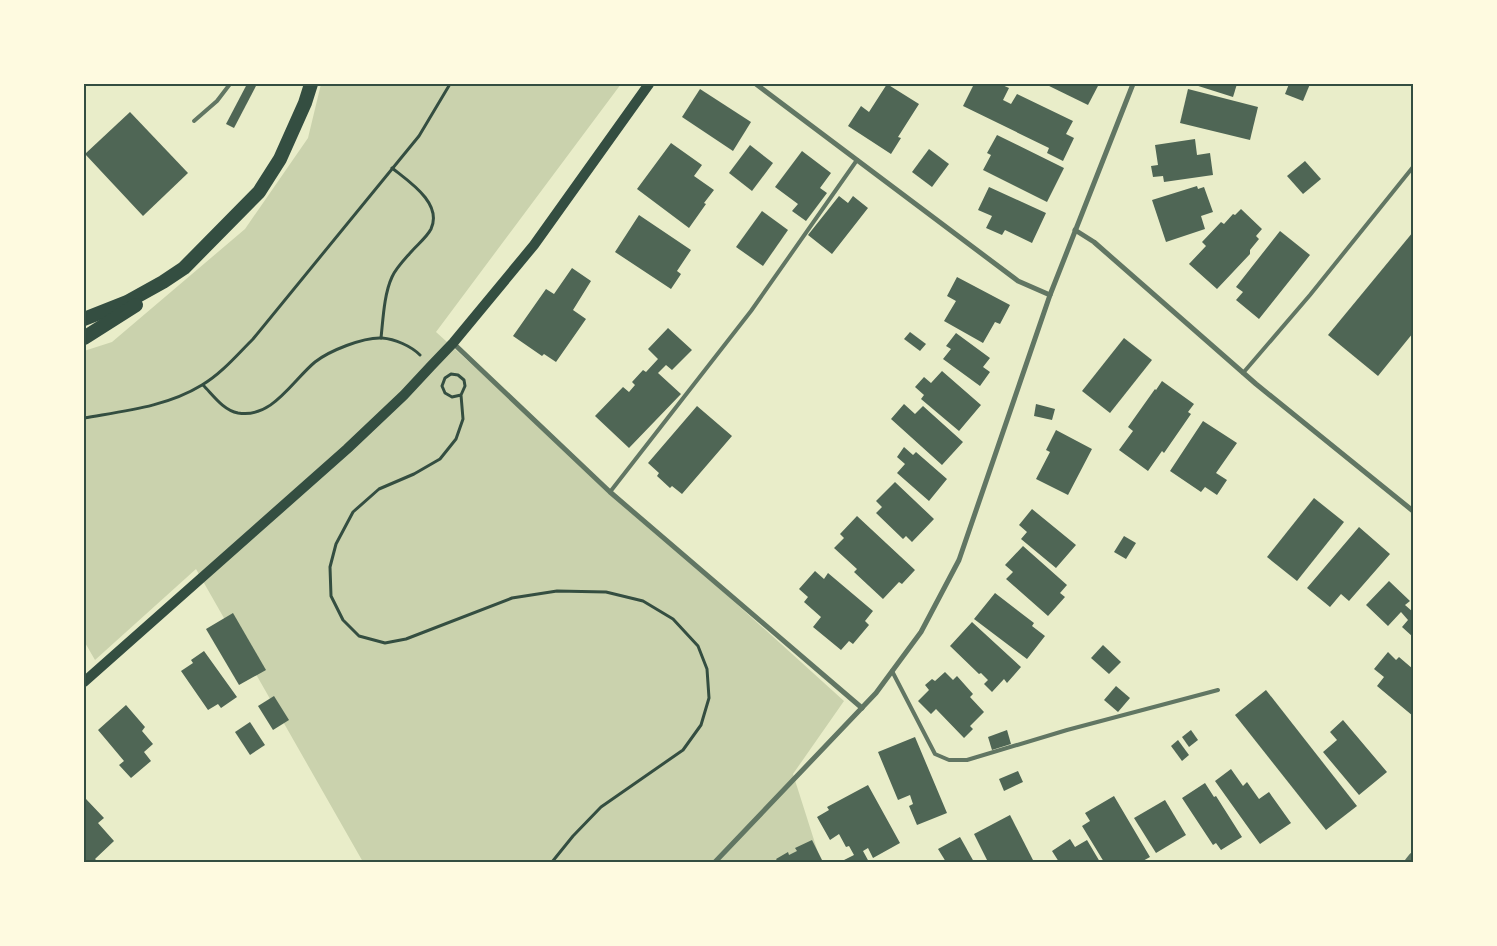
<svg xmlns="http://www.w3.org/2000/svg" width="1497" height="946" viewBox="0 0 1497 946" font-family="'Space Grotesk',sans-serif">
<rect width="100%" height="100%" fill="#e9edc9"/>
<!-- green -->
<polygon fill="#cad2ad" points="321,84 621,84 436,332 844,701 793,774 821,862 363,862 196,569 95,660 84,641 84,351 112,342 245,229 308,138"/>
<!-- building -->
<g fill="#4f6655">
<polygon points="247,84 257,84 234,128 226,124"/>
<polygon points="887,84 919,104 898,137 901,138 891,154 848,126 861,106 869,112"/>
<polygon points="974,84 1000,84 1009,88 1003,100 1011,104 1017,94 1073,121 1066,134 1074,138 1063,161 1047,153 1049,148 963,106"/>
<polygon points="1045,84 1099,84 1088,105"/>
<polygon points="1192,84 1237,84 1233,97"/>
<polygon points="1289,84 1310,84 1303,101 1285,94"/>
<polygon points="700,89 751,122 733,151 682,117"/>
<polygon points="1188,89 1258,107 1250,140 1180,123"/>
<polygon points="130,112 188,173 143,216 85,154"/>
<polygon points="997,135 1064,168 1047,202 983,170 991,155 987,153"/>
<polygon points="1195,139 1197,155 1210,153 1213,175 1164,182 1163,176 1153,177 1151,166 1158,165 1155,145"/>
<polygon points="671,143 702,165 694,176 714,190 704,203 706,204 689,228 637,189"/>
<polygon points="750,145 773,163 752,191 729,173"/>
<polygon points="929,149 949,164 932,187 912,172"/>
<polygon points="802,151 831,173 820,188 827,193 806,221 792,211 798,204 775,187"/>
<polygon points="1305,161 1321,179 1303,194 1287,176"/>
<polygon points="1197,186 1198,189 1204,187 1213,212 1201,216 1205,229 1166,242 1152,200"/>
<polygon points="989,187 1046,213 1032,243 1005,230 1002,235 986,228 992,216 978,210"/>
<polygon points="839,196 848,203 853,196 868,208 832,254 808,235"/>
<polygon points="1241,209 1262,229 1256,236 1259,239 1250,250 1250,254 1217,289 1189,264 1206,246 1202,242 1221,222 1224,224 1233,214 1235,215"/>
<polygon points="762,211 788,230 763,266 736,247"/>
<polygon points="639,215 691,250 677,271 681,274 671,289 615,252"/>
<polygon points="1280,231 1310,255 1259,319 1236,300 1243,292 1236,287"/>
<polygon points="1413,232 1413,333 1378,376 1328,335"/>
<polygon points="572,268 591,281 573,310 586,319 556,362 544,354 542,356 513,336 546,289 554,294"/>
<polygon points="957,277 1010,305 1000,324 995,322 983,343 944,321 956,301 947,296"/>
<polygon points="668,328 692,350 672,370 666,365 658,373 681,394 629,448 595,416 623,387 629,392 635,385 632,382 643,370 646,372 658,359 648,349"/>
<polygon points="910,332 926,344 920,351 904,339"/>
<polygon points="956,333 990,358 983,367 990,372 980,386 943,359 951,349 946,346"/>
<polygon points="1124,338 1152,360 1110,413 1082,391"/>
<polygon points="942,371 981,405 959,431 921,399 924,395 915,387 924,377 931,383"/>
<polygon points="1162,381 1194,404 1188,412 1191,414 1164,453 1162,451 1148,471 1119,450 1133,431 1128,427 1155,389 1156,390"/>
<polygon points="904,404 915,414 923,406 963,442 942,465 891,419"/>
<polygon points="1036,404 1055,409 1052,420 1034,416"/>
<polygon points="697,406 732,436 682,494 672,486 670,488 657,476 659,473 648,463"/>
<polygon points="1203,421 1237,443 1216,473 1227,480 1217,495 1205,487 1201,492 1170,471"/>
<polygon points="1056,430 1092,449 1068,495 1036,479 1050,452 1046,450"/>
<polygon points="904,447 913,455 916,452 947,479 929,501 897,473 905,464 897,457"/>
<polygon points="895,482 934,519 912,542 906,536 903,539 876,513 882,507 876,501"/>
<polygon points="1314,498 1344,522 1297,581 1267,557"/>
<polygon points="1032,509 1076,545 1056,568 1021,539 1027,532 1019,525"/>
<polygon points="857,516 915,570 902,584 899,582 883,599 854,572 857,569 834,548 844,538 840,534"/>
<polygon points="1359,527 1390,554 1349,601 1341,594 1330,607 1307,588"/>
<polygon points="1124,536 1136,543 1126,559 1114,552"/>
<polygon points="1023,546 1067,585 1060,593 1065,597 1048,616 1006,579 1013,572 1005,565"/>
<polygon points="815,571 824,579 828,573 873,611 865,621 869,625 853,644 849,641 841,650 813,627 821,617 804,602 808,597 799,589"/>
<polygon points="1389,581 1410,601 1405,605 1413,612 1413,637 1402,627 1408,620 1401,612 1388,626 1366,605"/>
<polygon points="995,593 1034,623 1032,626 1045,636 1027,659 974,619"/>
<polygon points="233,613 266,670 239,685 206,629"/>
<polygon points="972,622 1021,667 1007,683 1004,679 992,692 984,684 988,680 981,673 979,674 950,646"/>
<polygon points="1103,645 1121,662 1109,674 1091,658"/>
<polygon points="204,651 237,697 221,708 218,704 208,710 181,671 193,663 191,660"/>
<polygon points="1388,652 1396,660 1399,657 1413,669 1413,716 1377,686 1384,677 1374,669"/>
<polygon points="945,672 953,680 957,676 973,694 970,697 984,712 970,726 973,729 964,738 936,709 931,714 918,701 929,690 925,685 932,679 935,681"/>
<polygon points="1116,686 1130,698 1118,712 1104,700"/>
<polygon points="1266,690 1357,806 1326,830 1235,715"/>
<polygon points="274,696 289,720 273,730 258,706"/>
<polygon points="126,705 145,727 142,731 153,744 144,752 151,761 131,778 119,765 124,761 98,730"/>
<polygon points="1343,720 1387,772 1359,795 1323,752 1337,740 1330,732"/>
<polygon points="250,722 265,745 250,755 235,732"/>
<polygon points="1007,730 1011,744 992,750 988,737"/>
<polygon points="1191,730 1198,740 1189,747 1182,737"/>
<polygon points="915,737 947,813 917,825 909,806 913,804 910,795 898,800 878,752"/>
<polygon points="1178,740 1189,755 1182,761 1171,746"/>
<polygon points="1231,769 1243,786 1247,782 1259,799 1269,792 1291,823 1260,844 1215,781"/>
<polygon points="1018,771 1023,782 1004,791 999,779"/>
<polygon points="1205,783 1214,797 1216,796 1242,837 1221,850 1216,843 1213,845 1182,798"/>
<polygon points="868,785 900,843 873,858 868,848 863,851 869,862 840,862 854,855 849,846 846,847 839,834 830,840 817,817 829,810 827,807"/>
<polygon points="1114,796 1150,857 1141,862 1104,862 1082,826 1090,821 1085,813"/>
<polygon points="86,799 104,818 98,823 114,841 95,859 98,862 84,862 84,801"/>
<polygon points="1165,800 1186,835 1156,853 1134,818"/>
<polygon points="1010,815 1034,862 988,862 974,834"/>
<polygon points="960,837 974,862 946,862 938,849"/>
<polygon points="1070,839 1075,847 1087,840 1100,862 1059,862 1052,851"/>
<polygon points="812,840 823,862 778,862 776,859 788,852 789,855 797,851 795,848"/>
</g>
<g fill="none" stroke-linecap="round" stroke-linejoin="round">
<!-- path -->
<g stroke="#344e41" stroke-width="3">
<path d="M381 338C383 320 384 294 392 277 396 268 404 260 411 252 417 245 427 237 431 229 443 203 408 181 392 168"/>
<path d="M203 385C213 395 223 410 238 413 272 419 292 381 315 362 329 351 363 337 382 338 395 339 411 346 420 355"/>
<polyline points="461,395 452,397 445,393 442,386 445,378 451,374 458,375 464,380 465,386 461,395 463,419 456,439 440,459 414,474 379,489 353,512 336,544 330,567 331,596 343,620 359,636 385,643 406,639 512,598 557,591 606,592 643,601 673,619 698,646 707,669 709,698 701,725 683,750 601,807 573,836 552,862"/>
<path d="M84 418C124 411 166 407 202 385 221 374 237 355 253 339L419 136 450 84"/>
</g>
<!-- service -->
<g stroke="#617663" stroke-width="4">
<polyline points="194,121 217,101 230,84"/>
<polyline points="1243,373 1310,295 1413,167"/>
<polyline points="610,492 751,311 857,160"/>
<polyline points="892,671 935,754 949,760 967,760 1067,730 1218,690"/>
</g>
<!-- minor -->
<g stroke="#617663" stroke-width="5">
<polyline points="756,84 1018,281 1050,295"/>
<polyline points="1075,230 1094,242 1256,384 1413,511"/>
<polyline points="453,343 610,492 862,708"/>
<polyline points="715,862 876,693 921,632 959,560 1050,295 1133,84"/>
</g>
<!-- tertiary -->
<polyline stroke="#617663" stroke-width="9" points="1409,862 1413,857"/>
<!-- secondary -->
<polyline stroke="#344e41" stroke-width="10" points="84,682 347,449 404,395 431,366 453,343 534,245 649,84"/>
<!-- trunk -->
<g stroke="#344e41" stroke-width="14">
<polyline points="84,319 127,302 163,282 184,268 259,192 280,159 305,103 311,84"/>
<polyline points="84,338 136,305"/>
</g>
</g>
<!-- border -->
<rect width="1497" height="946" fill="none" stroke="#fefae0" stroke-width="170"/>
<rect x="85" y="85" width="1327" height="776" fill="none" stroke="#344e41" stroke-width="2"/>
</svg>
